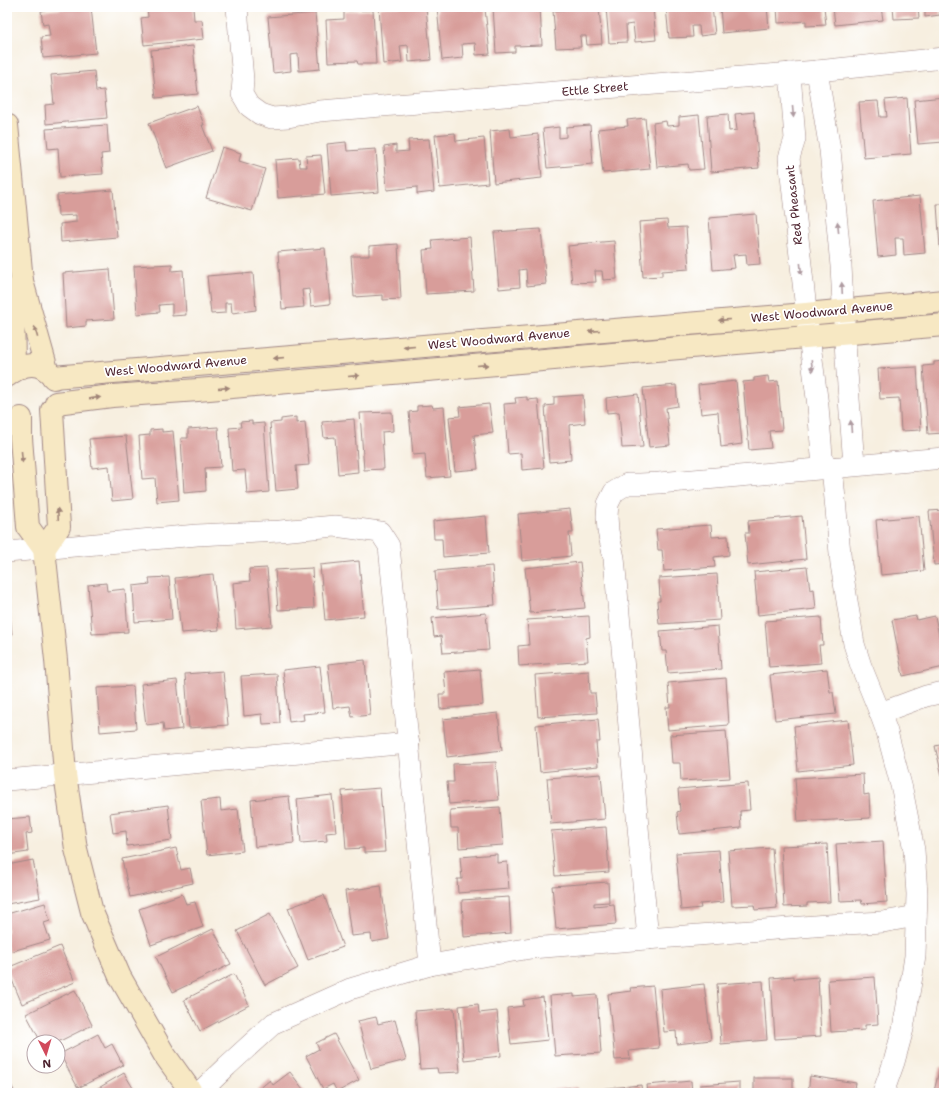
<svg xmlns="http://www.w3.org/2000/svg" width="951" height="1100" viewBox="0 0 951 1100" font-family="'Shantell Sans',sans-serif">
<rect width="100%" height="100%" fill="#fff"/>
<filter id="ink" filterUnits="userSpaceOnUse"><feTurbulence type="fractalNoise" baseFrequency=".025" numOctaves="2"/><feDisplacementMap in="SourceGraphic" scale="8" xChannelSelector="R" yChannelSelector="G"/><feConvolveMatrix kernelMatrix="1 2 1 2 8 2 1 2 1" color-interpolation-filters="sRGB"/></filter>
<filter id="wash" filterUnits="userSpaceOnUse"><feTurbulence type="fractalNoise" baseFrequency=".012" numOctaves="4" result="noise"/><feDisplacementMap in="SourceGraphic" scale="16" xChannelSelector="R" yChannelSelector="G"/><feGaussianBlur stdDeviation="0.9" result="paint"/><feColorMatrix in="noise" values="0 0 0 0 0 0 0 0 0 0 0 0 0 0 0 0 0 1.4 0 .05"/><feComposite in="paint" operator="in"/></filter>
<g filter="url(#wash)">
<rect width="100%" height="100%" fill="#f7efe0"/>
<g id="blocks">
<!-- building -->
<g fill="#d89d9a">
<polygon points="82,7 91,7 96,53 43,58 41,37 50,36 48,24 43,25 41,11"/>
<polygon points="147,7 193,7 194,20 202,20 204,39 144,45 141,18 148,17"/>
<polygon points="387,7 426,7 431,60 409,62 408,45 400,46 402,62 383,64 379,8"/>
<polygon points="437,7 475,7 475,10 485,9 490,54 476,55 475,43 462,44 463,58 442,60"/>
<polygon points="493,7 540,7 542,45 515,46 515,52 496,53"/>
<polygon points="587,7 599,7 602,44 587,45 586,36 580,36 581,47 556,48 553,11"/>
<polygon points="606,7 653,7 656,40 635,42 633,24 626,25 627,42 609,43"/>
<polygon points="666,7 712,7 715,34 700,36 699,26 692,26 693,37 669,38"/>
<polygon points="720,7 767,7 769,28 722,33"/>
<polygon points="777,7 824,7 826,25 806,26 806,21 778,23"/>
<polygon points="833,7 881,7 883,20 835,25"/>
<polygon points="893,7 918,7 919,18 894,19"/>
<polygon points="925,7 940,7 940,15 925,17"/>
<polygon points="373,10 376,64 358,64 357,61 328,62 326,20 344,19 344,11"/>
<polygon points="315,13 320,69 299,71 298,54 290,55 291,71 273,73 268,17"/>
<polygon points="193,46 198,94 156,98 151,50"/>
<polygon points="94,71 96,91 104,90 107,118 46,124 45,105 54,104 51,75"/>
<polygon points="944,97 944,142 918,144 914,100"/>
<polygon points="907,98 911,154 864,158 859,102 878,101 880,117 887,117 885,100"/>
<polygon points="197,106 204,125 202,125 212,151 166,168 149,123"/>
<polygon points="754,112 759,168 711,172 707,116 728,114 729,131 737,130 735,114"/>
<polygon points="699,115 704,169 689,170 688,164 657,167 653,123 666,121 667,126 679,125 679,117"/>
<polygon points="645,118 650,169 603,173 598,129 628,126 627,120"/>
<polygon points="107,125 109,153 101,154 103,174 60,177 58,148 48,149 46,129"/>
<polygon points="590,125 593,164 547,168 543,129 559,127 559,138 566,137 566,127"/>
<polygon points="510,129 511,137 538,134 542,178 494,183 490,131"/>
<polygon points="455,133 456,141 484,138 488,183 440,188 435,135"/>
<polygon points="429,139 434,192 417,194 417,187 387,190 384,147 396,145 396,152 409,151 408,140"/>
<polygon points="346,142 347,151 376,149 379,192 331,196 327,144"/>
<polygon points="222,147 241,153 239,161 265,169 252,211 206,198"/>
<polygon points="321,155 325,194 278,198 275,160 299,158 300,167 307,167 306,156"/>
<polygon points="113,190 117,237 61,242 60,224 76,222 76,215 58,216 57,195"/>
<polygon points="920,196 925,253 904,255 903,238 895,238 896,255 878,257 873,201"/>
<polygon points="937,204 944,204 944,247 940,248"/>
<polygon points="756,214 760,264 747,265 746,254 733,255 735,268 713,270 709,218"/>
<polygon points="667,220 668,228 686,227 689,269 662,271 662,276 643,277 639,222"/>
<polygon points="541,229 546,284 527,286 526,269 519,270 520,287 499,289 494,232"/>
<polygon points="470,237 474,291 426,294 423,250 433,249 432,240"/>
<polygon points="614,241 617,279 603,280 602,271 595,271 596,282 572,283 568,246 578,245 578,244"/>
<polygon points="398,244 401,299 383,300 383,295 354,297 351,256 369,256 369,246"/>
<polygon points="325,248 330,304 311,306 309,289 302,290 304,307 282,309 278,252"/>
<polygon points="172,264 172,271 183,270 186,315 172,316 172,304 159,305 160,312 137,314 134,266"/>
<polygon points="110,269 114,319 86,321 86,326 66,328 63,273"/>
<polygon points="243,273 243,274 253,273 256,310 232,313 231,303 225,303 225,313 211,314 207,276"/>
<polygon points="944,361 944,433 928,434 923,366 934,365 934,362"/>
<polygon points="917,367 921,430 901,431 899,398 880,399 878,369"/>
<polygon points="768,376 769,382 778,381 782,430 769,431 771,448 749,450 743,382 754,381 754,378"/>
<polygon points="736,381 742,444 721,447 718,412 701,414 698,385"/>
<polygon points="676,385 678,406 666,408 670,445 649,447 643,388"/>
<polygon points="638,394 643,447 622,448 619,412 607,413 606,398"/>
<polygon points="583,395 585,423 569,425 571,460 549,462 545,406 554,405 554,397"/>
<polygon points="527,397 527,400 538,399 544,468 522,470 521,453 508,454 504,404 516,403 515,398"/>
<polygon points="489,404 493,433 474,435 478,469 455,471 449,417 460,416 459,407"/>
<polygon points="432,405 433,408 444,407 450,476 427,478 425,454 413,455 409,412 417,411 417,406"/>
<polygon points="392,412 393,431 382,432 384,469 364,470 360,413"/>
<polygon points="296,417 296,423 305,422 309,465 296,466 298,489 276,491 270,423 281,422 281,419"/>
<polygon points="354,419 358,472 338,474 335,437 324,438 322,422"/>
<polygon points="252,421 252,424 264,423 269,492 247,494 245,470 232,471 229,428 241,427 240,422"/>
<polygon points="218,427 221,467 205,468 206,491 184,493 181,438 188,438 188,429"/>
<polygon points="162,429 162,432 173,431 179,500 157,502 155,478 142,479 139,436 150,435 150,430"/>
<polygon points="126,436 133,499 112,501 109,466 92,468 89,439"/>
<polygon points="570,509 573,533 569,533 571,556 522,561 518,514"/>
<polygon points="944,510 944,564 934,565 929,511"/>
<polygon points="486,516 489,553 443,557 442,539 434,539 433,521"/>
<polygon points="802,516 806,559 748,565 745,533 749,533 748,521"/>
<polygon points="919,516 924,571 881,575 876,520"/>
<polygon points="711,525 712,537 728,536 729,555 714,557 715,567 664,571 662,550 658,550 656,529"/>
<polygon points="359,561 364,616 325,620 320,565"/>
<polygon points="580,562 585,608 530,613 525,568"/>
<polygon points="492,566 495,605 438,609 435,571"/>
<polygon points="807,567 810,590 814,589 816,609 758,615 754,572"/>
<polygon points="267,568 272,626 236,629 233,583 250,581 249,569"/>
<polygon points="312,568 314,608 278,610 275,570"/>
<polygon points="213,574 219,630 181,633 175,578"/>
<polygon points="717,574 720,620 659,624 657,601 660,601 659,578"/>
<polygon points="169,577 172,619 135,622 133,586 150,584 149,578"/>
<polygon points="106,583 107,591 125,589 128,632 92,634 88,585"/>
<polygon points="7,593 8,593 12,635 7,636"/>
<polygon points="486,613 489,650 443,653 441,636 434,637 432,618"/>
<polygon points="589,616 590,637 586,638 588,661 519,666 518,646 529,645 527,620"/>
<polygon points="916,616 917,620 935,616 944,660 944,667 903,676 892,620"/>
<polygon points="821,617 823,645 819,645 821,663 769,667 765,621"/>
<polygon points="718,626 721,669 668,673 666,651 662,651 660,631"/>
<polygon points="365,660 370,715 352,717 350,706 333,708 328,664"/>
<polygon points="320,666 325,712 303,714 304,720 289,722 283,670"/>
<polygon points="480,669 483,705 440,709 439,694 446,694 444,672"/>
<polygon points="827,669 830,692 833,692 836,714 775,720 770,675"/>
<polygon points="223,671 228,725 189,728 185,674"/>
<polygon points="589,671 590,693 595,693 597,713 538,717 535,675"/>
<polygon points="277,674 280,723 263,724 262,714 244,716 241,676"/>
<polygon points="726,678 729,725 668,730 666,707 670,707 668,683"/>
<polygon points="177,680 182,729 164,731 163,723 146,725 141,684"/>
<polygon points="133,686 136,729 100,732 97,688"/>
<polygon points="498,713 502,750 447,757 443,719"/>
<polygon points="598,719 600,742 596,742 598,766 540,772 536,725"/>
<polygon points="848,720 853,765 798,771 794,726"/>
<polygon points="726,731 730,778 681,781 680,763 672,763 670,735"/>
<polygon points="944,744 944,780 943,780 935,746"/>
<polygon points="496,762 499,800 449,804 447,782 454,782 453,764"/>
<polygon points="601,774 605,819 551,824 547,778"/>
<polygon points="863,774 864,795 869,794 870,818 798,822 795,778"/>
<polygon points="748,783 750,810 740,811 741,828 679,834 677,812 680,811 678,789"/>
<polygon points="380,788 385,852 364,853 364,848 346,849 342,791"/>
<polygon points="332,795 336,832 326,833 327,841 301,843 297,799"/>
<polygon points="289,796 294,843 255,847 251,800"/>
<polygon points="220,799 221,811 238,809 243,851 207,855 201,801"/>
<polygon points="168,805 172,840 127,846 126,831 113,833 110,813"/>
<polygon points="500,807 503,845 459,848 458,828 451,828 450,810"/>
<polygon points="30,817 32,833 26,834 28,852 7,855 7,819"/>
<polygon points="606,827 609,872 555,876 551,831"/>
<polygon points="883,841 887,902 862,904 861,900 840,901 836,844"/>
<polygon points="827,844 830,902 807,903 807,906 784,907 781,846"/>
<polygon points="176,848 181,870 190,868 193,883 130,897 122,859"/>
<polygon points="772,848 777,908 755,910 754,905 732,906 728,851"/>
<polygon points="719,850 723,902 700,904 701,908 681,910 676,853"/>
<polygon points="497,854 497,863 507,862 509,889 458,893 457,879 462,879 460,857"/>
<polygon points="33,860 40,898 7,904 7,865"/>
<polygon points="608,882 609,902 594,903 594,906 614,904 616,924 556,929 552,886"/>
<polygon points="381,886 389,939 372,942 371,934 351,936 345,891"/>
<polygon points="182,894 186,904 195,902 203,927 151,945 139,909"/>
<polygon points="324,895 343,947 308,960 288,908"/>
<polygon points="509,897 511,933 464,937 462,900"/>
<polygon points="45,903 50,921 44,923 50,940 9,952 7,946 7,914"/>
<polygon points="270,914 298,968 265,985 237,931"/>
<polygon points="213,929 231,964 173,992 156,957"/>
<polygon points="60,946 75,982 22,1004 7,968"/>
<polygon points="234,974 249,1005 200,1031 184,1000"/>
<polygon points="794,976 794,979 818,977 821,1036 775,1039 771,978"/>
<polygon points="875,977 878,1024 865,1025 865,1030 831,1032 828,980"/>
<polygon points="763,981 767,1040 721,1044 717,984"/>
<polygon points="704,984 711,1040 677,1044 676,1031 664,1032 660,989"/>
<polygon points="653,986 659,1048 629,1051 630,1059 615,1060 608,994 631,991 630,988"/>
<polygon points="75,990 92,1025 58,1042 41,1042 26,1014"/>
<polygon points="574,994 574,997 597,995 601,1053 555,1056 550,996"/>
<polygon points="543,997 548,1040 511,1044 507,1008 524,1006 523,1000"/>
<polygon points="478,1004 479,1013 497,1011 501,1056 464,1060 459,1006"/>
<polygon points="454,1008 460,1072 438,1073 437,1068 420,1069 415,1011"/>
<polygon points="376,1017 378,1024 395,1020 406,1060 371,1069 358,1021"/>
<polygon points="98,1034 105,1048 112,1044 123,1065 78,1088 60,1054"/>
<polygon points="334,1034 359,1080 337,1092 333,1084 323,1089 306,1056 319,1049 316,1043"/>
<polygon points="944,1064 944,1093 941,1093 934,1091 940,1067 943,1067"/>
<polygon points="290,1072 306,1093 260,1093 258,1090 270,1080 273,1085"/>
<polygon points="124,1073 136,1093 90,1093"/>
<polygon points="7,1076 15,1093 7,1093"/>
<polygon points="810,1076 856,1083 854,1093 808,1093"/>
<rect x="754" y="1078" width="39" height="15"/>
<polygon points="691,1081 692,1093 648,1093 647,1085"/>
<polygon points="739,1082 739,1093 701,1093 700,1085"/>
<polygon points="641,1085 642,1093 597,1093 597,1089"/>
<polygon points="577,1087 578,1093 547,1093 547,1090"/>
</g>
</g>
</g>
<g filter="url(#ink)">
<use href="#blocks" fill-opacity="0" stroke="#a08786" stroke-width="1"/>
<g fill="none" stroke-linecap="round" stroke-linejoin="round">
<!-- street casing -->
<g stroke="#a08786" stroke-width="22">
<g id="street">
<polyline points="237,7 243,80 242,94 249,106 260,114 272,118 288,117 320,111 817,71 944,58"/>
<polyline points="817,71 830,150 841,266 846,359 854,465"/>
<polyline points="790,73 795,139 789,158 809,336 818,406 823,468"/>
<polyline points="832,467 841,564 854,644 861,666 880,713 887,732 902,789 914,850 917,894 915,956 912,976 903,1029 894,1062 883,1093"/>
<polyline points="7,552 197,535 280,531 335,526 380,532 389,546 430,965"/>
<polyline points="880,713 926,696 944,692"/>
<polyline points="7,780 409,743"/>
<polyline points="648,939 614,558 608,531 607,516 608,504 614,492 627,484 640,484 659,483 944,458"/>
<polyline points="199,1093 227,1066 274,1023 350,989 430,965 531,948 827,925 883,922 916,916"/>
</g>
</g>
<!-- secondary casing -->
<g stroke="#a08786" stroke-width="24">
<g id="secondary">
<polyline points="7,125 22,281 47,370"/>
<polyline points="14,371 13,299 22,281"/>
<path d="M7 376C23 363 40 359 54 378"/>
<polyline points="53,377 806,314 944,301"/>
<polyline points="56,403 112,396 198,390 944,325"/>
<polyline points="21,418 21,438 28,527 44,549 56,660 65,774 76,849 92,912 120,977 164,1054 192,1093"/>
<polyline points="44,549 59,527 52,410"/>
</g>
</g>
<!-- street -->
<use href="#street" stroke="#fff" stroke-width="21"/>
<!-- secondary -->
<use href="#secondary" stroke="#f7e8c3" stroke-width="22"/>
</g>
<!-- one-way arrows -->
<defs><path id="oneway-solid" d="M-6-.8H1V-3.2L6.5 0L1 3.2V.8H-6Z"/></defs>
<g fill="#ae9aa0">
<use href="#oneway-solid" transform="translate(793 112) rotate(85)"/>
<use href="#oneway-solid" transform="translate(838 227) rotate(-96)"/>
<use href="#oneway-solid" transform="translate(801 269) rotate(84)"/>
<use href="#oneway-solid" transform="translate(842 288) rotate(-93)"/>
<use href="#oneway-solid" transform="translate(812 366) rotate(83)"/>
<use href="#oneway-solid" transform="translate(851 426) rotate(-94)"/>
</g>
<g fill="#a08477">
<use href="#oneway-solid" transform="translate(724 320) rotate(175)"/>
<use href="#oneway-solid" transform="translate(594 331) rotate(175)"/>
<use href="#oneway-solid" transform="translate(36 332) rotate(-106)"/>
<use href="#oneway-solid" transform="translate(409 347) rotate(175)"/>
<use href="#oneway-solid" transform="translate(279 358) rotate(175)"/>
<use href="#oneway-solid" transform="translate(483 365) rotate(-5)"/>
<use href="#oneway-solid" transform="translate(354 376) rotate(-5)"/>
<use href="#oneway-solid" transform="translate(224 388) rotate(-5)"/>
<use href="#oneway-solid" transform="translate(95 398) rotate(-7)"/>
<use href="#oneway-solid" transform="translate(22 457) rotate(85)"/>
<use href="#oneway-solid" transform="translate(58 514) rotate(-93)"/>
</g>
</g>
<g text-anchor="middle" stroke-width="3.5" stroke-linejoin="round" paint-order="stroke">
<!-- street labels -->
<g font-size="12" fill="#4a1f2b" stroke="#fff">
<text transform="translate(595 89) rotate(-5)" y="4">Ettle Street</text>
<text transform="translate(794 205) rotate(-96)" y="4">Red Pheasant</text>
<text transform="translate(822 312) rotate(-5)" y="4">West Woodward Avenue</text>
<text transform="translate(499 339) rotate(-5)" y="4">West Woodward Avenue</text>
<text transform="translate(176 366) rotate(-5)" y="4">West Woodward Avenue</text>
</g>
</g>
<!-- margin -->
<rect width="951" height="1100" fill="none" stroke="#fff" stroke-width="24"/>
<!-- north arrow -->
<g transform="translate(46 1054) rotate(175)"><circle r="19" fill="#ffffff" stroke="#b7a5aa"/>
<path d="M0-3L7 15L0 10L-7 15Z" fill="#d1495b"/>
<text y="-6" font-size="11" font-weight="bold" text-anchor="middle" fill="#4a1f2b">N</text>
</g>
</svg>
